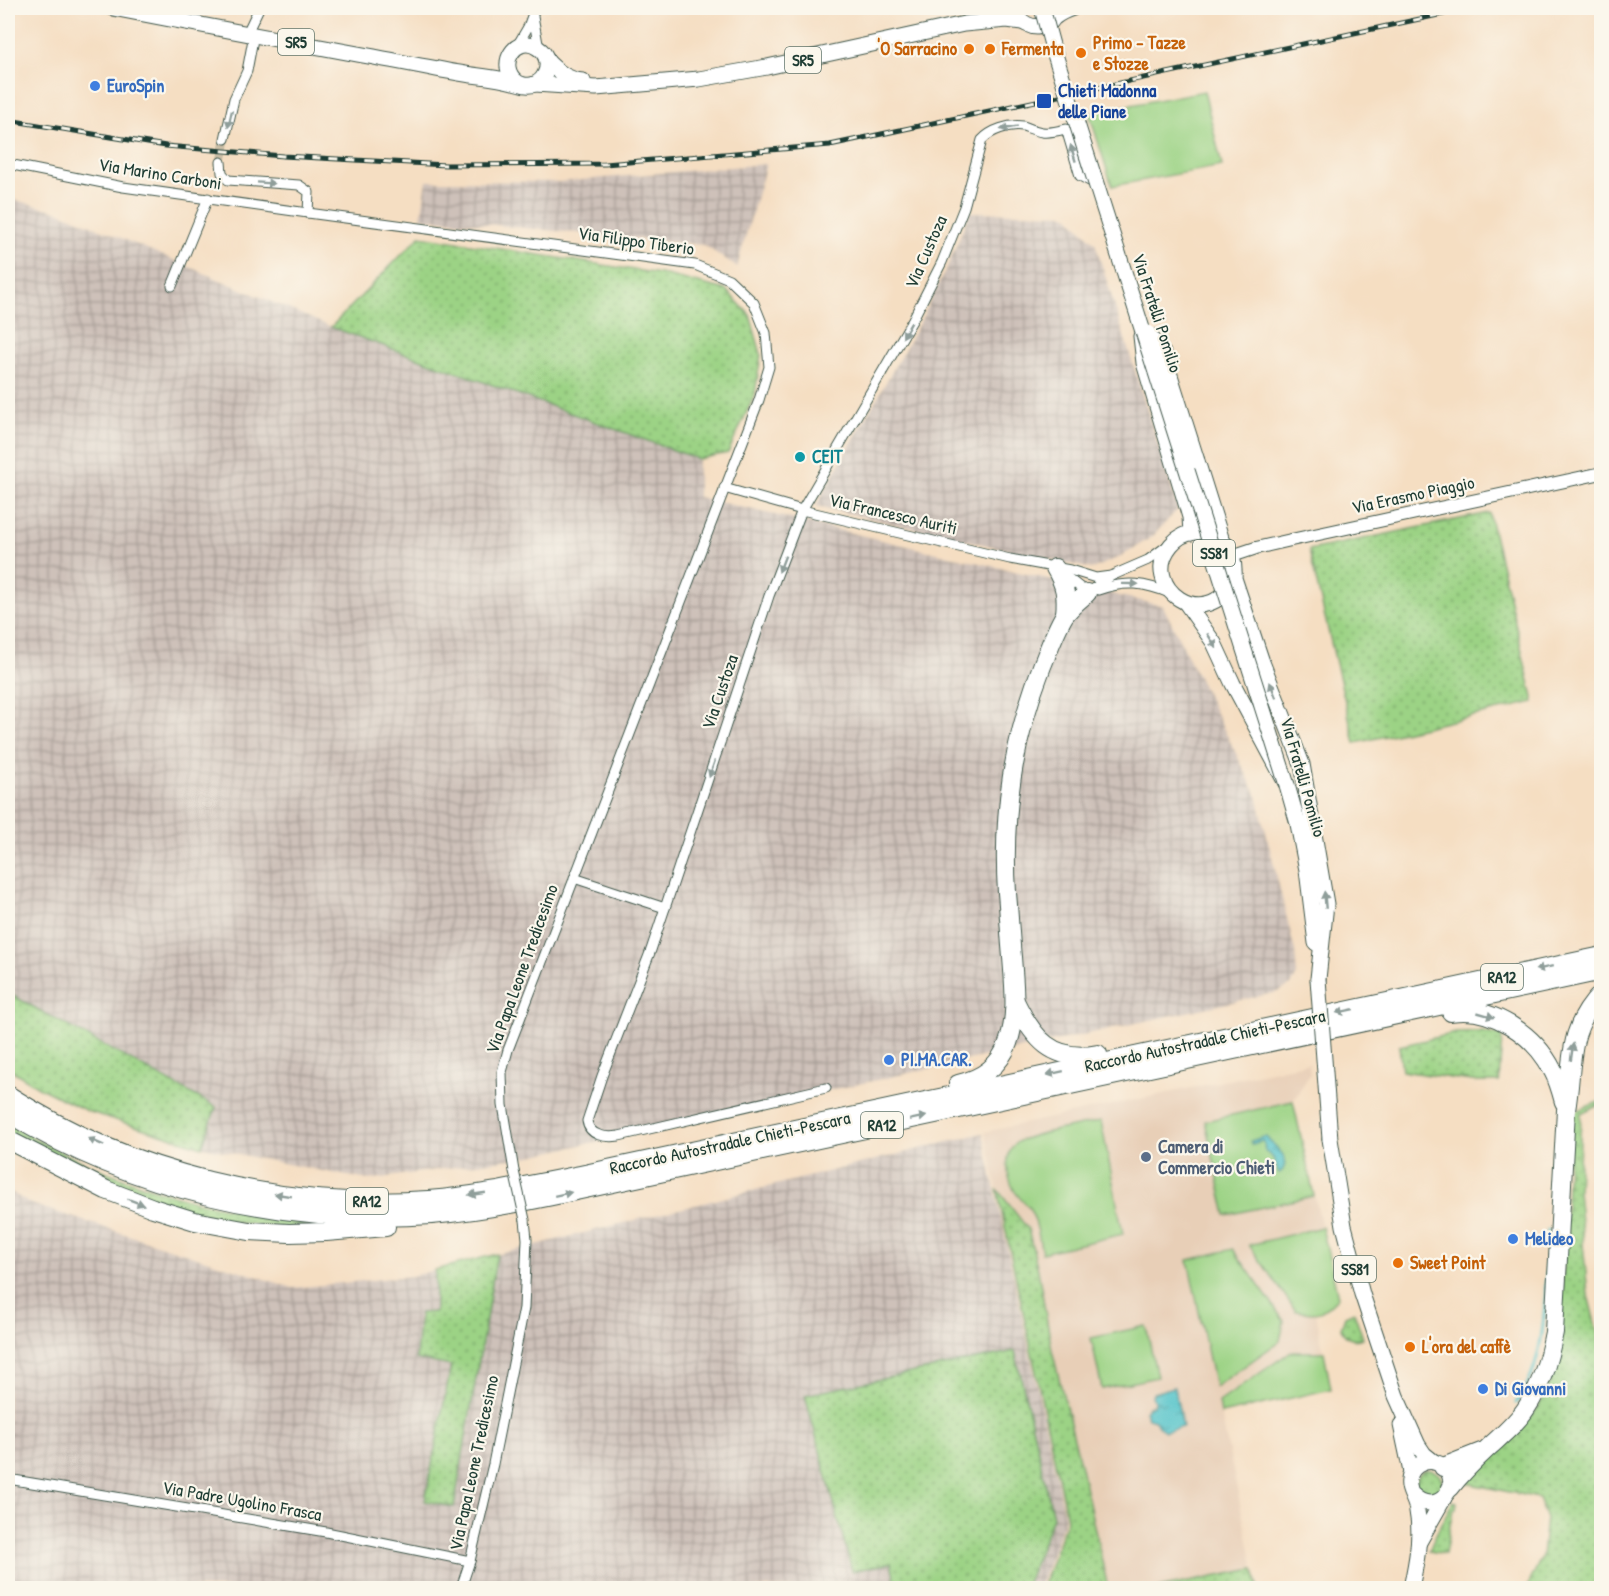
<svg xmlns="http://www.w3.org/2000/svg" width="1609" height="1596" viewBox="0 0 1609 1596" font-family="'Patrick Hand',sans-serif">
<defs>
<pattern id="industrial-grid" width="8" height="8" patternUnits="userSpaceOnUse" patternTransform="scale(1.5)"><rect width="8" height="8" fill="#cec1b9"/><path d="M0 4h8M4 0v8" fill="none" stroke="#a79e97"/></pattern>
<pattern id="grass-dots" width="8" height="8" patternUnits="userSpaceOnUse" patternTransform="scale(1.5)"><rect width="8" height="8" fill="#9cd385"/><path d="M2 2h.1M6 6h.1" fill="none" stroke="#7fac6e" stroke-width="1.8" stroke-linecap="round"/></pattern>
<pattern id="water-ripples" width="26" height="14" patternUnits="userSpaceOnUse" patternTransform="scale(1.5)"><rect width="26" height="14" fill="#56c4ca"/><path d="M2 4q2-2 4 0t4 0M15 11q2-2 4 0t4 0" fill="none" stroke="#47a0a5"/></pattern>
</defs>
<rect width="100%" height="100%" fill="#fbf7ec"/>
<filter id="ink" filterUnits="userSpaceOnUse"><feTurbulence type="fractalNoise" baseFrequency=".0167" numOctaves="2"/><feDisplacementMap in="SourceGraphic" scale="12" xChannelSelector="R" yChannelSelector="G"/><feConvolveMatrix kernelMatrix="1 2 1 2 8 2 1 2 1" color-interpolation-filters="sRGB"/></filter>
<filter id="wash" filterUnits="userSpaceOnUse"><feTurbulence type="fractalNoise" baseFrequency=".008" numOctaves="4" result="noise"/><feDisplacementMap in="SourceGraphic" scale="24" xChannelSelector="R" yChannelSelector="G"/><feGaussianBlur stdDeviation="1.35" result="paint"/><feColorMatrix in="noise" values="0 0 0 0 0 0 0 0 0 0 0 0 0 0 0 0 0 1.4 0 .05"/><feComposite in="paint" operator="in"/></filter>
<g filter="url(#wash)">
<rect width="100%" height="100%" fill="#f5dec2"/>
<!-- built -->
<polygon fill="#e8cfb7" points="1309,1063 1310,1074 1293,1101 1338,1297 1328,1307 1316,1314 1331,1389 1221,1414 1258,1588 1042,1588 1067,1519 985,1132"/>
<!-- industrial -->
<g fill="url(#industrial-grid)">
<polygon points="766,164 737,267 704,245 421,218 427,181 558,182"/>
<polygon points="8,198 60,212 331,327 698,459 698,497 1163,606 1257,796 1295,951 1297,975 1291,985 1278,992 531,1156 368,1180 202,1147 216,1107 8,993"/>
<polygon points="970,212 1066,214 1095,243 1178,509 1153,536 1122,556 1092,569 816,506 920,322 949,263"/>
<polygon points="983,1133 1065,1518 1039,1588 8,1588 8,1190 28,1203 293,1288 412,1276"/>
</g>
<!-- grass -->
<g fill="url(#grass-dots)" stroke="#5e885c" stroke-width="1.5">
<polygon points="420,236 666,275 726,290 750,315 761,354 755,394 728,453 698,459 331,327"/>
<polygon points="1489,513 1534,702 1355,743 1309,550"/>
<polygon points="8,993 216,1107 202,1147 87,1111 40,1088 8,1068"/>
<polygon points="1483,1032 1502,1036 1499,1082 1479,1082 1402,1071 1399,1046 1456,1033"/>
<polygon points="1601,1101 1601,1104 1581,1114 1578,1191 1588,1295 1601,1347 1601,1588 1527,1588 1542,1556 1546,1518 1538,1498 1466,1483 1518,1433 1539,1406 1555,1368 1561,1322 1570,1113"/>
<path d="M8 1124C110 1182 207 1212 325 1223L286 1229 181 1214 8 1136Z"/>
<polygon points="997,1189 1028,1229 1038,1270 1052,1350 1080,1463 1108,1588 1042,1588 1067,1519"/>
<polygon points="497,1254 454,1507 425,1501 451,1366 416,1359 420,1313 435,1312 435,1270"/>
<path d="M1354 1312 1363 1338C1353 1342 1344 1338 1341 1328L1345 1316Z"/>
<polygon points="1015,1351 1053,1517 1026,1585 1004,1588 897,1588 891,1563 852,1571 805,1395"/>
<circle cx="1429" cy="1483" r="13"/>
<polygon points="1453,1501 1457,1502 1456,1509 1453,1509 1445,1554 1429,1551 1436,1534"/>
<polygon points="1254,1569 1258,1588 1158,1588"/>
</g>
<!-- green -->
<g fill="#9cd385" stroke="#5e885c" stroke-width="1.5">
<polygon points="1204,91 1222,166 1112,186 1089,113"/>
<polygon points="1293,1101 1314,1196 1226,1215 1205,1121"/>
<path d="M1101 1121 1123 1234 1042 1253C1039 1238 1037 1221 1029 1208 1024 1202 1018 1197 1014 1190 1007 1177 1003 1154 1016 1143 1027 1134 1084 1125 1101 1121Z"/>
<path d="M1322 1227 1338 1297C1322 1314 1319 1315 1296 1311L1249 1245Z"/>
<polygon points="1233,1249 1284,1321 1280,1341 1215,1387 1188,1260"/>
<polygon points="1146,1326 1157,1377 1102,1389 1091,1338"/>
<polygon points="1290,1352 1324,1352 1331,1389 1221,1414 1219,1402"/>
</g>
<!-- water -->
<g fill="url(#water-ripples)" stroke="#3a807f" stroke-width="1.5">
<path d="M1263 1137H1266C1274 1147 1294 1157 1281 1172L1279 1173 1273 1158 1265 1151 1264 1143 1262 1141 1252 1144 1251 1141Z"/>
<polygon points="1174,1387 1183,1427 1165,1431 1159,1427 1155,1420 1148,1418 1145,1411 1148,1407 1153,1405 1155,1403 1152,1396 1153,1393"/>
</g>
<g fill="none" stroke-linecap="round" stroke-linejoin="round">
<!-- stream -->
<path stroke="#56c4ca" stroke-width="3" d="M1516 1403C1550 1360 1545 1282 1548 1230"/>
</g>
</g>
<g filter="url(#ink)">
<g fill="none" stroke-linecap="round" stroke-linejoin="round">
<!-- minor-tunnel -->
<polyline stroke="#cabea6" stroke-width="9" stroke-dasharray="9 4.5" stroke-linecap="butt" points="221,162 225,139"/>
<!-- minor casing -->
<g stroke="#3f5549" stroke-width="11">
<g id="minor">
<polyline points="533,16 539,49"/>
<polyline points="247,33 259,8"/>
<polyline points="517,46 528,27 535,8"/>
<polyline points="225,139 234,99 247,71 254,34"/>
<polyline points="221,162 222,173 228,180 299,185 309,192 308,213"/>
<polyline points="8,164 123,187 308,213 695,265 729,279 754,303 766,333 769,367 759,400 508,1050 502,1072 503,1105 514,1171"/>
<polyline points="172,286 208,198"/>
<polyline points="724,488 802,510 1010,559 1070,570 1096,578 1111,576"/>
<polyline points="1063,574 1087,593"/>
<path d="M1098 590C1126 580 1145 583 1172 594"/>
<polyline points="1087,593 1111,576 1148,560 1167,546"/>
<polyline points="574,878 665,908"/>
<path d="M826 1088 619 1136C606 1138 589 1136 587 1121L602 1076 651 950 769 596 802 510 913 319 942 262 964 207 982 140C991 130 1009 124 1023 126 1029 128 1035 131 1042 132 1050 133 1058 131 1066 129L1080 176 1095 184"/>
<polyline points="8,1479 326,1532 470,1561"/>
<polyline points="461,1588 470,1561 493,1464 524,1308 527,1239 525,1220"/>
</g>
</g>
<!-- tertiary casing -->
<g stroke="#3f5549" stroke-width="14">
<polyline id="tertiary" points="1232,556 1256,548 1291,540 1602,473"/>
</g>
<!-- primary casing -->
<g stroke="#3f5549" stroke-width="17">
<g id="primary">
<path d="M113 8C209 27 304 44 400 62 424 66 448 72 472 75 489 77 505 79 521 84 544 92 557 60 538 48 517 33 495 65 517 82"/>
<path d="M1013 8C1018 22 1033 32 1048 24 1054 20 1050 21 1055 17 1060 13 1067 10 1073 8"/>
<path d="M547 61C557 71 568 80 583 81"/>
<polyline points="535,84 596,88 699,79 767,67 964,24 1007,20 1022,22"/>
<polyline points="1141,336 1144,363 1190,517 1191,533"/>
<polyline points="1197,461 1222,541"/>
<path d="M1234 578C1207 637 1137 586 1171 545 1177 538 1185 533 1195 532 1223 530 1236 553 1234 578L1262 662 1302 764 1326 904 1318 979"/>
<polyline points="1186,603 1214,643 1233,684 1287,785 1298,824 1307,870 1316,943"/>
<polyline points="1330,1139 1344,1226 1362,1294 1396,1396 1418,1445 1424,1454 1434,1462"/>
<polyline points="1401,1425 1411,1472"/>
<polyline points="1419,1542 1444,1498"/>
<path d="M1411 1588C1416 1564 1422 1536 1417 1511 1416 1500 1407 1491 1409 1480 1411 1463 1431 1456 1444 1467 1464 1486 1435 1518 1413 1495"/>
</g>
</g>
<!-- motorway casing -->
<g stroke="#3f5549" stroke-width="20">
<g id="motorway">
<path d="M1055 568C1065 585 1067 595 1065 614"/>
<path d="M1015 1001C1033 1038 1052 1063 1098 1054"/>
<path d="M1451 1012C1492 1005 1535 1035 1553 1071 1558 1080 1561 1091 1564 1102"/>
<path d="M958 1084C981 1079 1000 1066 1008 1043 1018 1015 1014 985 1012 957 1010 936 1009 915 1007 893 1002 813 1013 741 1042 666 1049 649 1055 631 1064 616 1070 607 1079 600 1087 593"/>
<path d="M8 1095C130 1174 283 1210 428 1200 479 1196 529 1185 580 1175L1602 956"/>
<path d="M8 1113C134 1190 284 1225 432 1215 479 1211 525 1202 571 1192L1602 971"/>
<polyline points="8,1140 106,1190 153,1208 195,1221 249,1231 289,1233 326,1232 386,1227"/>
<polyline points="1443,1467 1481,1452"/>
<path d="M1450 1488C1461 1474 1475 1460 1489 1447 1502 1435 1517 1423 1527 1407 1542 1384 1549 1359 1554 1332L1566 1110C1574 1063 1565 1031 1602 993"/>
</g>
</g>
<!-- minor -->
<use href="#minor" stroke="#fff" stroke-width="9"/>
<!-- tertiary -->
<use href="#tertiary" stroke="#fff" stroke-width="12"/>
<!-- primary -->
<use href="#primary" stroke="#fff" stroke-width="15"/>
<!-- motorway -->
<use href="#motorway" stroke="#fff" stroke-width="18"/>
<!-- rail casing -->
<g stroke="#1f3d34" stroke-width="5">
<polyline id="rail" points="8,120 166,146 283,156 446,165 605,164 830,145 1471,8"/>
</g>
<!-- rail -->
<use href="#rail" stroke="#fbf7ec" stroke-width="3" stroke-dasharray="9" stroke-linecap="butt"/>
<!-- minor-bridge casing -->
<g stroke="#3f5549" stroke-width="11" stroke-linecap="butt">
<polyline id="minor-bridge" points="514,1171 525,1220"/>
</g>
<!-- primary-bridge casing -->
<g stroke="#3f5549" stroke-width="17" stroke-linecap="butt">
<g id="primary-bridge">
<polyline points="1042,8 1052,45 1287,785"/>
<polyline points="1148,333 1163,353 1197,461"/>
<polyline points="1318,979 1330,1139"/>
</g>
</g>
<!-- minor-bridge -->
<use href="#minor-bridge" stroke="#fff" stroke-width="9"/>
<!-- primary-bridge -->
<use href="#primary-bridge" stroke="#fff" stroke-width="15"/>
</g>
<!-- one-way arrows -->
<defs><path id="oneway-solid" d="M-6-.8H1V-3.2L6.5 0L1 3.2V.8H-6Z" transform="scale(1.5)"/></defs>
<g fill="#8f9e9a">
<use href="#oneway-solid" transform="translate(230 119) rotate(103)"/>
<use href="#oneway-solid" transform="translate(1009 128) rotate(170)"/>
<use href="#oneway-solid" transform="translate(1073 153) rotate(-107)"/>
<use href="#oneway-solid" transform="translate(266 183) rotate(4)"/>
<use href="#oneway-solid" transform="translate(907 330) rotate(120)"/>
<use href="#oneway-solid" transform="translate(782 564) rotate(111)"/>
<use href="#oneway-solid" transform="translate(1130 584) rotate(1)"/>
<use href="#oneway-solid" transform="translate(1212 641) rotate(58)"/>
<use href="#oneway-solid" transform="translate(1273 690) rotate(-111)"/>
<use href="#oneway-solid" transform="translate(712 769) rotate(109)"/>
<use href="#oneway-solid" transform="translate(1325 900) rotate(-95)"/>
<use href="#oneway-solid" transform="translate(1544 968) rotate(168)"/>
<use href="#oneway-solid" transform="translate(1345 1011) rotate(168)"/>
<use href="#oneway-solid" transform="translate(1486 1015) rotate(16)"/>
<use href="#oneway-solid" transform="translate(1572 1052) rotate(-82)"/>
<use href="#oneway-solid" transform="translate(1055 1073) rotate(168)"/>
<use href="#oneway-solid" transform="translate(918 1118) rotate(-12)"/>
<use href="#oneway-solid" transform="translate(96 1142) rotate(-156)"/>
<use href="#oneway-solid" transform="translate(477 1194) rotate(172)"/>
<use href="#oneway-solid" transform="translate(563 1194) rotate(-12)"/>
<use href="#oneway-solid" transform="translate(283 1195) rotate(-171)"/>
<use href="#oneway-solid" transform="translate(136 1202) rotate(21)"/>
</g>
</g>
<!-- markers -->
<g fill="#e8710a" stroke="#fbf7ec" stroke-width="2">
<circle cx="969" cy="49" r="6"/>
<circle cx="990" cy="49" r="6"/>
<circle cx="1081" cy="53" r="6"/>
<circle cx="1398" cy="1263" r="6"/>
<circle cx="1410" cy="1347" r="6"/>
</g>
<g fill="#3f7fe0" stroke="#fbf7ec" stroke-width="2">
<circle cx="95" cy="86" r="6"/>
<circle cx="889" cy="1060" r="6"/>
<circle cx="1513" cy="1239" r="6"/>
<circle cx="1483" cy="1389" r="6"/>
</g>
<rect fill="#1a4fb4" stroke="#fbf7ec" stroke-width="2" x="1036" y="93" width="16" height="16" rx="3"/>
<circle fill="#0f9aa8" stroke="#fbf7ec" stroke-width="2" cx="800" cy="457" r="6"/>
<circle fill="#5c6f8a" stroke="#fbf7ec" stroke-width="2" cx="1146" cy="1157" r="6"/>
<g text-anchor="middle" stroke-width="4.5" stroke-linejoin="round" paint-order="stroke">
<!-- shield labels -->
<g fill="#fbf7ec" stroke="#61756b" stroke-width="1.5">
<rect x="278" y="29" width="36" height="26" rx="4.5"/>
<rect x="785" y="47" width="36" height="26" rx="4.5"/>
<rect x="1193" y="540" width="42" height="26" rx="4.5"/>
<rect x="1481" y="964" width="42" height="26" rx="4.5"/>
<rect x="861" y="1112" width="42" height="26" rx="4.5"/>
<rect x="346" y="1188" width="42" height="26" rx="4.5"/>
<rect x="1334" y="1256" width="42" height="26" rx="4.5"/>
</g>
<g font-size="16" font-weight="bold" fill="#1f3d34">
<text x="296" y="48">SR5</text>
<text x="803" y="66">SR5</text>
<text x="1214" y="559">SS81</text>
<text x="1502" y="983">RA12</text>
<text x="882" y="1131">RA12</text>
<text x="367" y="1207">RA12</text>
<text x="1355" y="1275">SS81</text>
</g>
<!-- food labels -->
<g font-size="18" font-weight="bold" fill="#c56008" stroke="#fbf7ec" text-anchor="start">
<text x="1093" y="49">Primo - Tazze<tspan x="1093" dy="21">e Stozze</tspan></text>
<text x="957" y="55" text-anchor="end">'O Sarracino</text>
<text x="1002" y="55">Fermenta</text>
<text x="1410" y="1269">Sweet Point</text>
<text x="1422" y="1353">L'ora del caffè</text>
</g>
<!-- shop labels -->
<g font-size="18" font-weight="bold" fill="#366cbe" stroke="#fbf7ec" text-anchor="start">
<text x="107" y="92">EuroSpin</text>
<text x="901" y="1066">PI.MA.CAR.</text>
<text x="1525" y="1245">Melideo</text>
<text x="1495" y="1395">Di Giovanni</text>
</g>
<!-- transit labels -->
<g font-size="18" font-weight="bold" fill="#164399" stroke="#fbf7ec" text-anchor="start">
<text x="1058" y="97">Chieti Madonna<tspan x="1058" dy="21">delle Piane</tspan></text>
</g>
<!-- street labels -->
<g font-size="18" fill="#1f3d34" stroke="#fbf7ec">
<text transform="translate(160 174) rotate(9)" y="6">Via Marino Carboni</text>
<text transform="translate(636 241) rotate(8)" y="6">Via Filippo Tiberio</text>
<text transform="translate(926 252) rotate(-66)" y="6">Via Custoza</text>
<text transform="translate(1157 313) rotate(72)" y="6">Via Fratelli Pomilio</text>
<text transform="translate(1413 495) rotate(-12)" y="6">Via Erasmo Piaggio</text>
<text transform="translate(893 514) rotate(13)" y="6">Via Francesco Auriti</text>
<text transform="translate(720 692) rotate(-71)" y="6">Via Custoza</text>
<text transform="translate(1303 777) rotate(74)" y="6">Via Fratelli Pomilio</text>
<text transform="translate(522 969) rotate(-70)" y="6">Via Papa Leone Tredicesimo</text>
<text transform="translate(1205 1041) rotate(-12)" y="6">Raccordo Autostradale Chieti-Pescara</text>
<text transform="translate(730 1143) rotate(-12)" y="6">Raccordo Autostradale Chieti-Pescara</text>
<text transform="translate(474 1463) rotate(-78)" y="6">Via Papa Leone Tredicesimo</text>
<text transform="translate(242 1501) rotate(10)" y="6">Via Padre Ugolino Frasca</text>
</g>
<!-- culture labels -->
<g font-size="18" font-weight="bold" fill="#0d838f" stroke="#fbf7ec" text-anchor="start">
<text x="812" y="463">CEIT</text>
</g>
<!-- service labels -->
<g font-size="18" font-weight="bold" fill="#4e5e75" stroke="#fbf7ec" text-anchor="start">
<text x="1158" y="1153">Camera di<tspan x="1158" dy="21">Commercio Chieti</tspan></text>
</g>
</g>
<!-- margin -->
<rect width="1609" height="1596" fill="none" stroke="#fbf7ec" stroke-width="30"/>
</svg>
